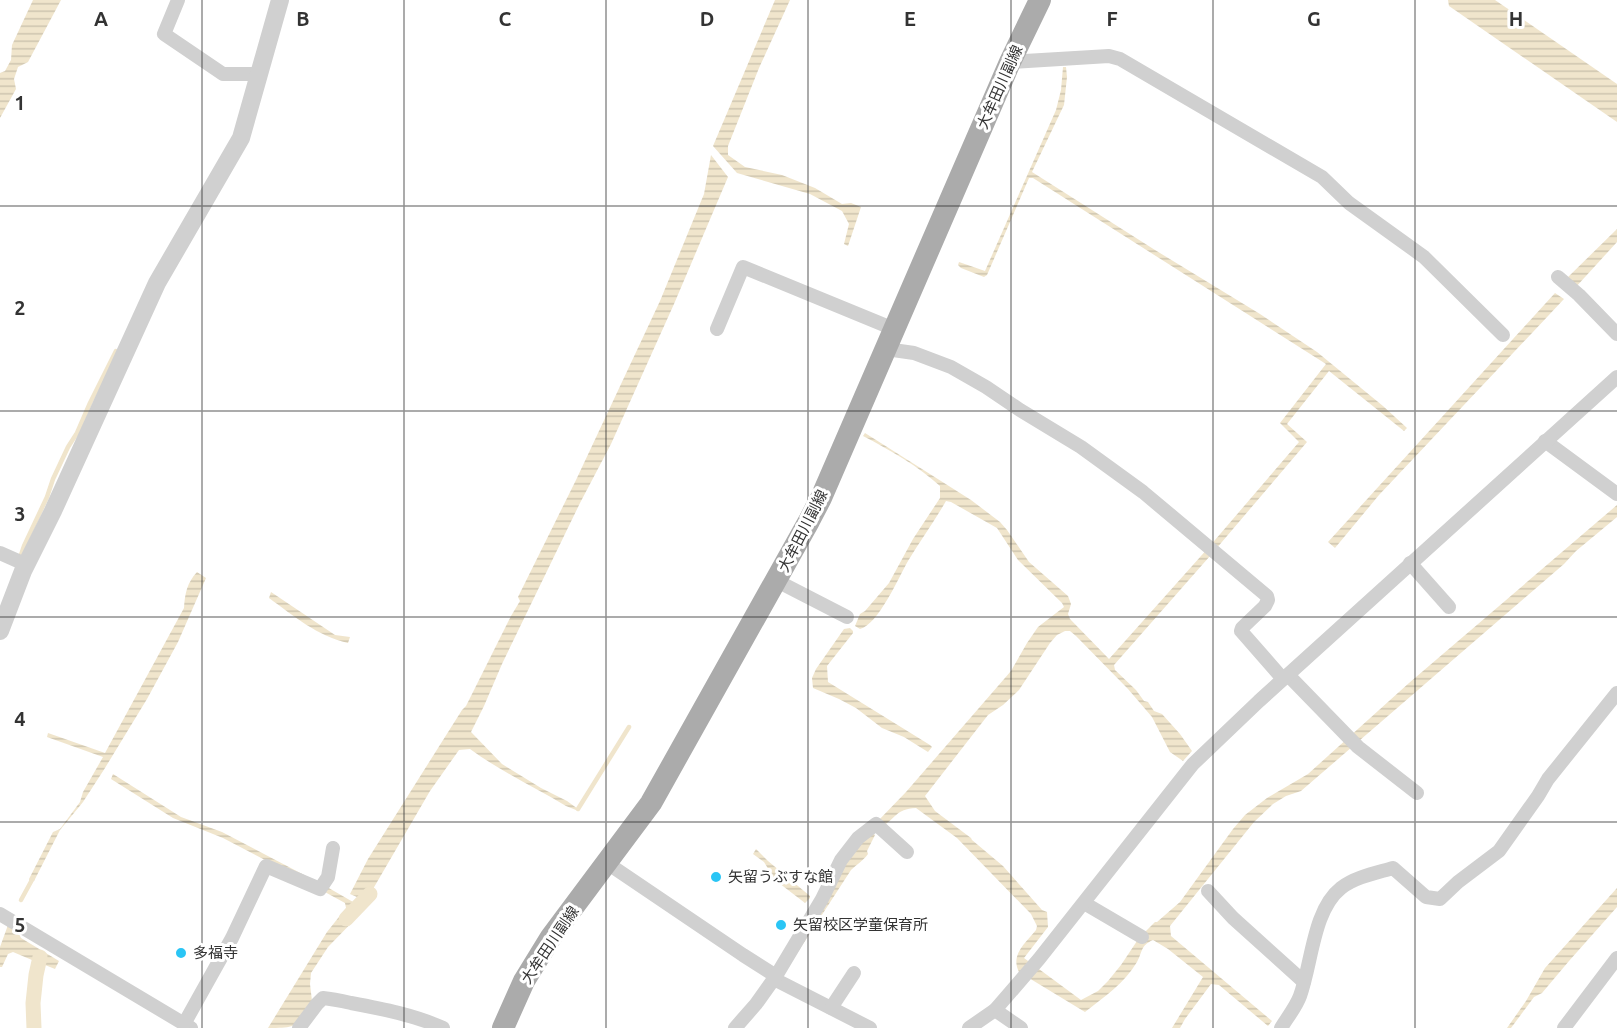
<svg xmlns="http://www.w3.org/2000/svg" width="1617" height="1028" viewBox="0 0 1617 1028" font-family="Ubuntu,'Noto Sans JP',sans-serif">
<defs>
<pattern id="water-rules" width="6" height="5" patternUnits="userSpaceOnUse" patternTransform="scale(1.5)"><rect width="6" height="5" fill="#f0e5cc"/><path d="M0 2.5h6" fill="none" stroke="#cec5b0"/></pattern>
</defs>
<rect width="100%" height="100%" fill="#fff"/>
<!-- water -->
<g fill="url(#water-rules)">
<polygon points="33,0 61,0 28,62 18,67 14,79 16,89 0,118 0,73 5,71 11,60 12,45"/>
<polygon points="775,0 790,0 759,68 728,146 728,155 745,167 782,175 815,188 842,204 851,203 861,207 848,246 844,244 849,224 842,211 810,194 737,173 713,146"/>
<polygon points="1448,0 1495,0 1617,84 1617,122 1449,6"/>
<path d="M1063 67H1066L1067 77 1064 105 1032 172 1155 250 1260 314 1317 352 1383 406 1407 428 1404 431 1329 371 1287 424 1307 442 1210 556 1114 665 1115 670 1136 690 1144 701 1148 702 1154 711 1162 714 1180 734 1192 751 1183 761 1170 752 1152 717 1128 689 1076 636 1070 631H1065L1057 635 1050 643 1019 690 1003 705 988 715 925 796 935 811 971 838 972 840 1003 866 1042 910 1047 912 1048 927 1024 958 1081 1000 1098 991 1108 981 1121 965 1139 938 1155 922H1157L1180 902 1233 829 1245 815 1267 798 1308 774 1409 683 1617 505V517L1576 551 1564 564 1301 791 1286 796 1273 804 1254 822 1170 926 1171 936 1272 1021 1268 1026 1219 985 1211 984 1185 1019 1180 1028H1172L1203 977 1168 949 1153 940C1140 946 1143 951 1137 962 1124 984 1105 996 1085 1012L1019 972C1010 954 1026 943 1036 930L1037 926 1031 914 957 838 916 808C895 809 896 819 881 827L876 823 906 792 1011 671 1027 643 1038 627 1064 607 1062 603 1018 560 997 528 951 502 946 501C934 522 920 541 908 561 899 577 878 625 860 629L855 626 860 614 865 611 889 583 913 539 940 498V486C918 466 890 450 863 436L865 433 971 500 1000 522 1007 530 1029 562 1068 596 1071 604 1068 614 1070 619 1109 659 1209 547 1299 442 1280 423 1326 364 1033 178H1029L987 275 984 277 961 268 958 265 959 262 985 271 1056 110 1061 90Z"/>
<path d="M711 155 728 177 674 304 611 444 580 503 502 664 484 706 471 732 502 764 541 788 567 801 578 809 576 810 566 806C534 787 500 771 470 749L459 750 430 791 366 901 350 894 368 859 462 710 466 706 511 616 520 601 518 597 576 480 660 301 704 194Z"/>
<polygon points="1617,229 1617,242 1575,288 1564,281"/>
<polygon points="1555,293 1564,299 1379,495 1335,548 1328,542"/>
<path d="M197 572 206 578 178 642 147 699 105 768 83 802 60 830 34 881 30 882 29 879 53 832 60 829 80 802 83 792 103 757 47 737 48 733 105 753 184 608C185 593 187 583 197 572Z"/>
<path d="M271 592 335 635 350 637 348 643C317 636 294 616 269 598Z"/>
<polygon points="850,628 853,631 853,633 827,666 828,682 930,745 932,747 928,752 904,737 882,728 856,708 839,699 813,688 812,678 816,669 844,629"/>
<polygon points="113,774 181,817 222,832 308,877 267,861 223,838 173,818 111,779"/>
<path d="M872 832 875 835 867 851 868 854C863 861 857 864 851 870L792 961 838 863Z"/>
<polygon points="756,849 768,861 810,896 810,898 805,903 775,880 764,862 753,854"/>
<path d="M327 887 360 906 364 910 328 947 311 973 310 984 312 1001C295 1027 299 1028 268 1028L327 932 346 908 345 903 323 891Z"/>
<polygon points="1617,888 1617,907 1569,961 1542,993 1534,997 1511,1028 1507,1028 1526,1001 1545,968"/>
<polygon points="8,925 17,930 21,938 59,961 55,969 45,965 42,967 38,976 34,974 35,964 32,960 13,952 8,954 2,967 0,967 0,947"/>
</g>
<g fill="none" stroke-linecap="round" stroke-linejoin="round">
<!-- stream -->
<g stroke="#f0e5cc" stroke-width="4.5">
<polyline points="20,558 24,546 47,497 53,479 68,447 77,433 90,403 116,351"/>
<polyline points="578,809 629,727"/>
<polyline points="21,900 33,878"/>
</g>
<!-- canal -->
<g stroke="#f0e5cc" stroke-width="15">
<polyline points="346,919 370,894"/>
<polyline points="34,1028 33,1003 36,975 40,957"/>
</g>
<!-- minor -->
<g stroke="#d0d0d0" stroke-width="14">
<polyline points="178,0 164,34 223,74 260,74"/>
<polyline points="1010,62 1109,56 1120,59 1322,177 1349,203 1424,257 1503,335"/>
<polyline points="1558,277 1579,295 1617,334"/>
<polyline points="717,329 743,267 894,329"/>
<polyline points="886,349 914,353 951,367 986,387 1020,410 1081,447 1143,492 1267,596 1268,600 1265,606 1242,628 1241,631 1283,679"/>
<polyline points="1545,441 1617,494"/>
<polyline points="0,553 27,565"/>
<polyline points="1410,563 1449,607"/>
<polyline points="777,581 847,617"/>
<polyline points="1288,675 1358,747 1417,793"/>
<polyline points="607,863 743,955 776,976"/>
<polyline points="1208,891 1233,918 1304,982"/>
<polyline points="1084,903 1142,937"/>
<polyline points="0,914 191,1028"/>
<polyline points="774,979 870,1028"/>
<polyline points="831,1008 854,973"/>
<polyline points="995,1010 1021,1028"/>
<polyline points="184,1024 232,938 266,866 320,889 328,877 333,848"/>
<path d="M299 1028 317 1004 323 998C333 999 342 1001 351 1003 383 1009 414 1015 443 1028"/>
<polyline points="735,1028 756,1004 776,976 822,899 841,860 858,838 876,824 907,852"/>
<polyline points="969,1028 995,1010 1039,959 1193,764 1259,701 1617,377"/>
<path d="M1281 1028C1287 1018 1296 1007 1300 996 1312 963 1313 910 1341 888 1355 877 1376 873 1393 868L1426 897 1440 899 1458 882 1499 851 1538 796 1548 779 1617 693"/>
<polyline points="1564,1028 1617,958"/>
</g>
<!-- tertiary -->
<polyline stroke="#d0d0d0" stroke-width="18" points="0,631 23,571 53,511 157,283 241,138 280,0"/>
<!-- primary -->
<polyline stroke="#ababab" stroke-width="22" points="503,1028 524,981 551,937 651,803 809,521 821,498 1010,62 1040,0"/>
</g>
<!-- grid -->
<path fill="none" stroke="#333" stroke-width="1.5" stroke-opacity="0.55" d="M202 0V1028M404 0V1028M606 0V1028M808 0V1028M1011 0V1028M1213 0V1028M1415 0V1028M0 206H1617M0 411H1617M0 617H1617M0 822H1617"/>
<!-- markers -->
<g fill="#2ac5f5" stroke="#fff" stroke-width="2">
<circle cx="716" cy="877" r="6"/>
<circle cx="781" cy="925" r="6"/>
<circle cx="181" cy="953" r="6"/>
</g>
<g text-anchor="middle" stroke-width="6" stroke-linejoin="round" paint-order="stroke">
<!-- street labels -->
<g font-size="15" fill="#333" stroke="#fff">
<text transform="translate(1000 87) rotate(-66)" y="5">大牟田川副線</text>
<text transform="translate(803 531) rotate(-63)" y="5">大牟田川副線</text>
<text transform="translate(550 945) rotate(-56)" y="5">大牟田川副線</text>
</g>
<!-- poi labels -->
<g font-size="15" fill="#333" stroke="#fff" text-anchor="start">
<text x="728" y="882">矢留うぶすな館</text>
<text x="793" y="930">矢留校区学童保育所</text>
<text x="193" y="958">多福寺</text>
</g>
</g>
<g font-size="20" text-anchor="middle" font-weight="bold" fill="#333" stroke="#fff" stroke-width="6" stroke-linejoin="round" paint-order="stroke">
<text x="101" y="26">A</text>
<text x="303" y="26">B</text>
<text x="505" y="26">C</text>
<text x="707" y="26">D</text>
<text x="910" y="26">E</text>
<text x="1112" y="26">F</text>
<text x="1314" y="26">G</text>
<text x="1516" y="26">H</text>
<text x="20" y="110">1</text>
<text x="20" y="315">2</text>
<text x="20" y="521">3</text>
<text x="20" y="726">4</text>
<text x="20" y="932">5</text>
</g>
</svg>
